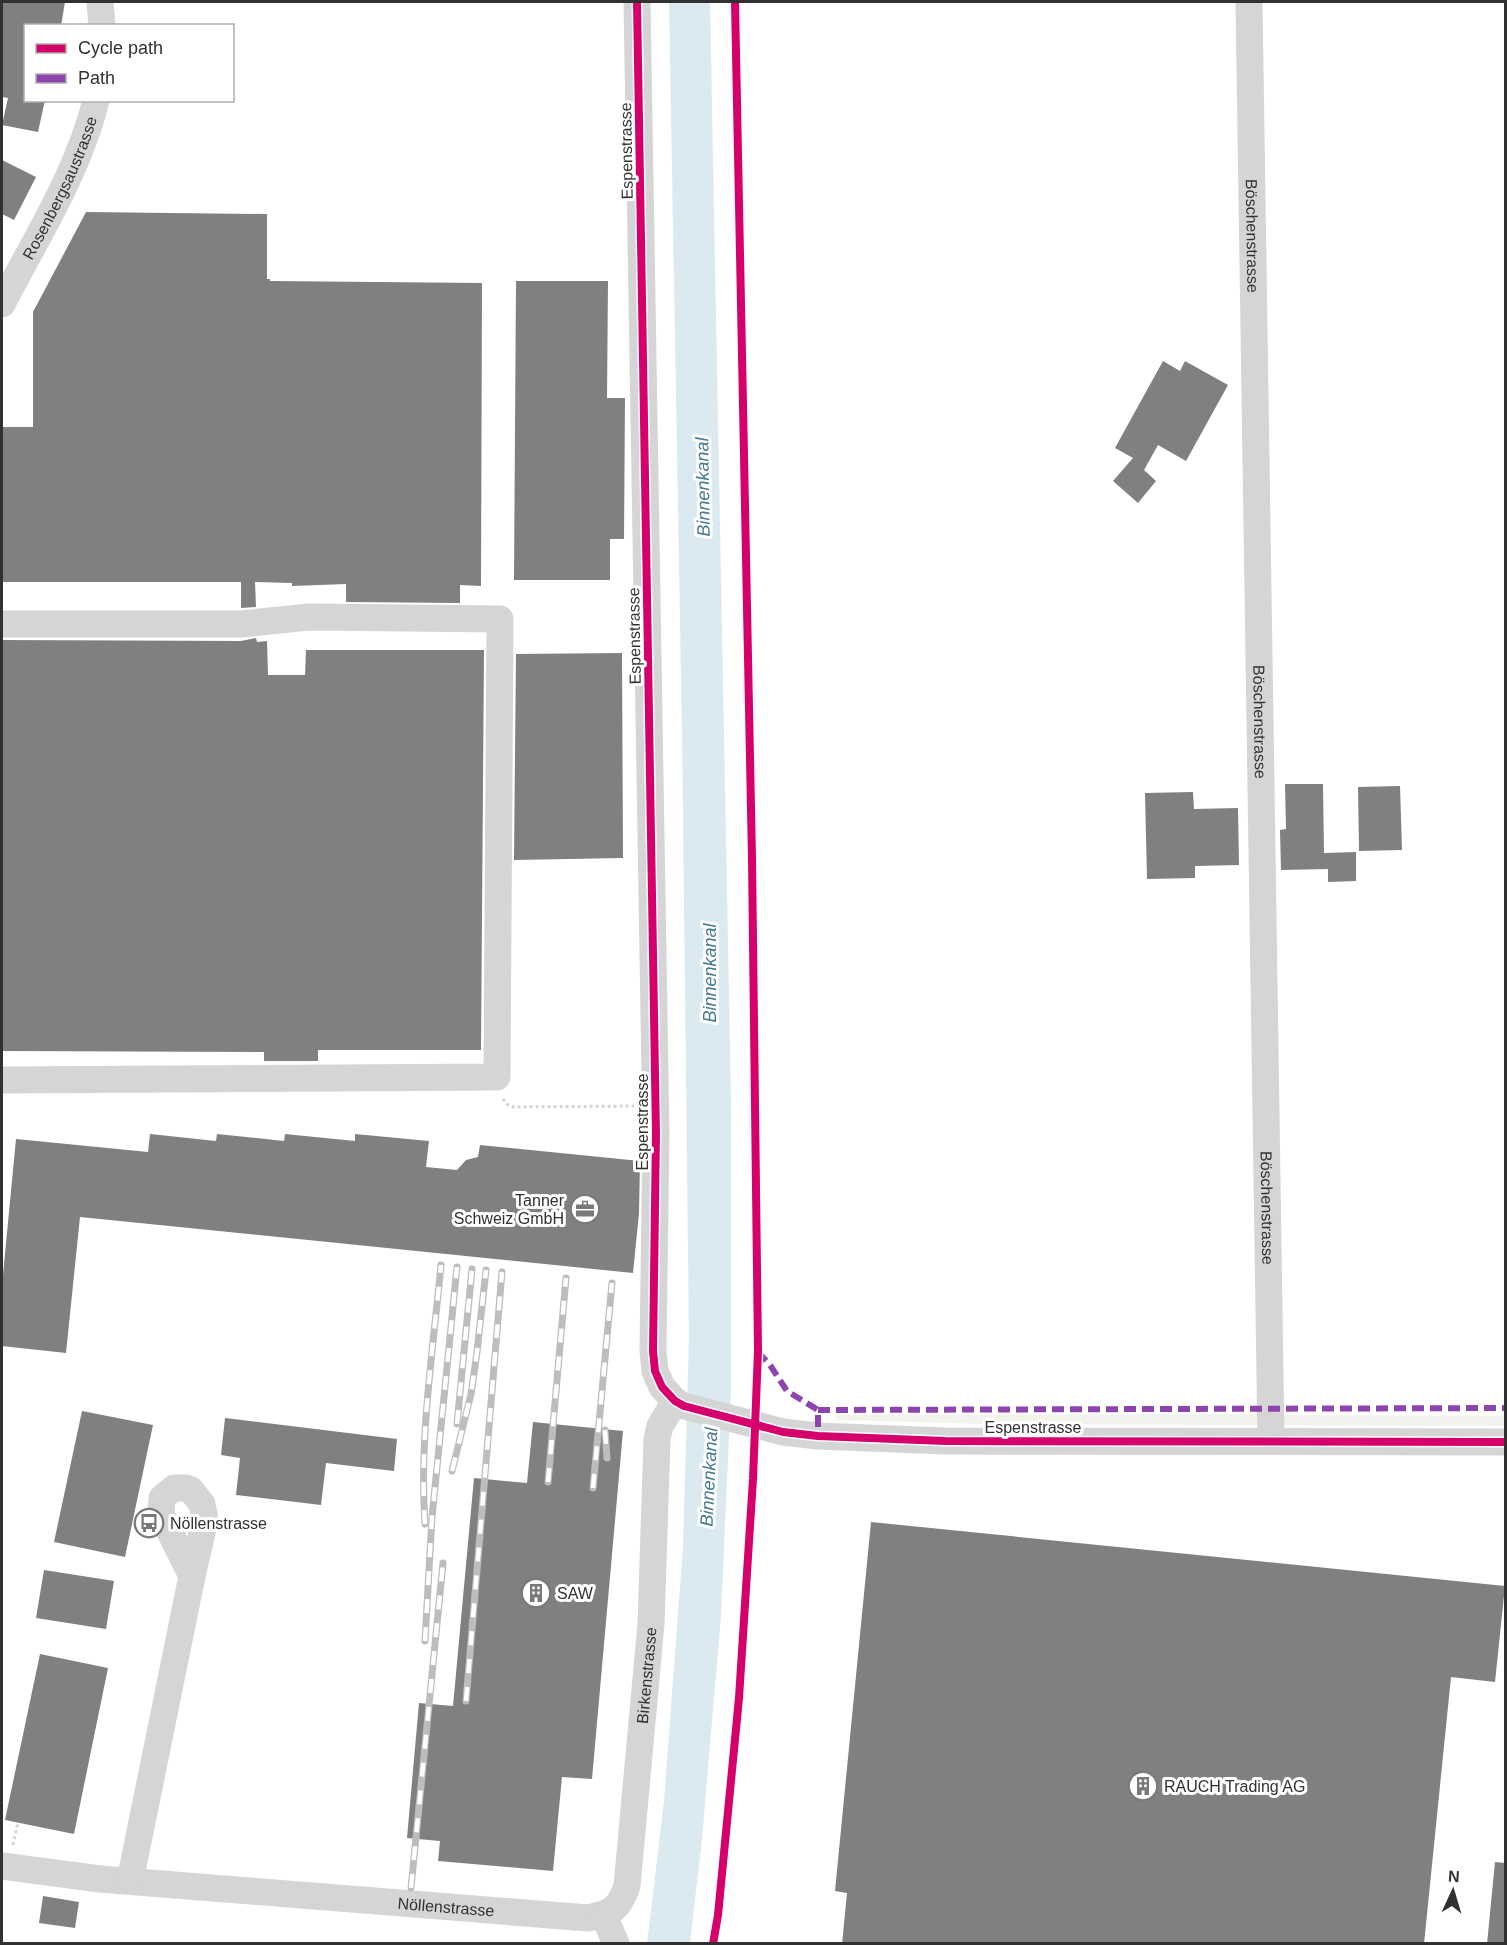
<svg xmlns="http://www.w3.org/2000/svg" width="1507" height="1945" viewBox="0 0 1507 1945" font-family="Helvetica,sans-serif">
<rect width="100%" height="100%" fill="#fff"/>
<!-- green -->
<g fill="#f1f3ed">
<polygon points="1261,1414 1260,1425 988,1424 837,1420 835,1415"/>
<polygon points="1280,1415 1506,1416 1505,1426 1279,1425"/>
</g>
<!-- water -->
<polygon fill="#dbeaf0" points="669,2 710,2 731,1100 731,1390 721,1616 702,1839 690,1943 647,1944 664,1801 683,1546 689,1338 682,732"/>
<!-- building -->
<g fill="#808080">
<polygon points="2,2 65,2 61,26 26,26 26,100 45,100 38,132 2,125 8,98 2,97"/>
<polygon points="2,160 36,177 14,220 2,214"/>
<polygon points="86,212 267,214 267,279 270,279 270,281 482,283 481,586 460,585 460,603 346,602 346,584 292,586 292,583 255,582 256,607 241,608 241,582 2,582 2,427 33,427 33,312"/>
<polygon points="516,281 608,281 607,398 625,398 624,539 610,539 610,580 514,580"/>
<polygon points="1163,361 1180,371 1185,361 1228,385 1186,461 1158,445 1144,470 1156,481 1138,503 1113,481 1133,458 1115,448"/>
<polygon points="256,638 257,642 267,641 268,675 305,675 306,650 484,650 481,1050 318,1050 318,1061 264,1061 264,1052 2,1051 2,640 241,641"/>
<polygon points="622,653 623,858 514,860 516,654"/>
<polygon points="1285,784 1323,784 1324,853 1356,852 1356,881 1328,882 1328,869 1281,870 1280,830 1286,829"/>
<polygon points="1400,786 1402,850 1359,851 1358,787"/>
<polygon points="1193,792 1194,809 1238,808 1239,865 1195,866 1195,878 1147,879 1145,793"/>
<polygon points="150,1134 216,1141 217,1134 284,1141 285,1134 355,1141 355,1134 429,1141 426,1167 457,1170 466,1160 478,1157 480,1145 640,1161 639,1213 633,1273 80,1217 66,1353 2,1346 2,1285 16,1139 148,1152"/>
<polygon points="82,1411 153,1425 125,1557 54,1542"/>
<polygon points="225,1418 397,1439 394,1471 326,1463 321,1505 236,1495 240,1458 221,1455"/>
<polygon points="533,1422 623,1431 592,1779 562,1777 553,1871 438,1861 440,1841 407,1838 419,1703 453,1706 474,1478 527,1483"/>
<polygon points="871,1522 1505,1586 1495,1682 1451,1677 1424,1944 842,1944 847,1893 835,1891"/>
<polygon points="44,1570 114,1581 106,1629 36,1618"/>
<polygon points="40,1654 108,1668 74,1834 5,1820"/>
<polygon points="1495,1862 1506,1863 1506,1944 1487,1944"/>
<polygon points="43,1896 79,1902 75,1928 39,1923"/>
</g>
<g fill="none" stroke-linecap="round" stroke-linejoin="round">
<!-- path -->
<g stroke="#d4d4d4" stroke-width="3" stroke-dasharray="3 3" stroke-linecap="butt">
<polyline points="503,1099 506,1104 514,1107 634,1106"/>
<polyline points="13,1845 18,1822"/>
<polyline points="709,1932 715,1933"/>
</g>
<!-- minor -->
<g stroke="#d5d5d5" stroke-width="27">
<polyline points="100,2 102,26"/>
<polyline points="637,2 656,1134 653,1351 655,1371 662,1387 675,1401 684,1406 783,1432 818,1436 945,1441 1506,1442"/>
<path id="s1" d="M1249 2 1271 1441"/>
<path id="s2" d="M2 304C35 240 79 171 96 100"/>
<polyline points="2,624 241,624 309,617 500,619 497,1077 2,1080"/>
<path id="s3" d="M2 1866 100 1879 588 1918C612 1913 619 1909 627 1886L651 1624 657 1439 660 1426 675 1401"/>
<polyline points="130,1881 192,1576 205,1520 202,1504 191,1490 186,1488 174,1488 162,1498 161,1514 192,1576"/>
<polyline points="604,1915 616,1944"/>
</g>
<!-- rail casing -->
<g stroke="#bdbdbd" stroke-width="7">
<g id="rail">
<polyline points="457,1424 472,1269"/>
<polyline points="605,1430 607,1458"/>
<polyline points="452,1471 471,1394 477,1352 486,1270"/>
<polyline points="548,1482 566,1278"/>
<polyline points="593,1488 612,1283"/>
<path d="M425 1524C419 1438 433 1351 441 1265"/>
<polyline points="425,1641 432,1517 457,1267"/>
<polyline points="466,1701 502,1272"/>
<polyline points="411,1888 443,1563"/>
</g>
</g>
<!-- rail -->
<use href="#rail" stroke="#fff" stroke-width="4.5" stroke-dasharray="14" stroke-linecap="butt"/>
<!-- quiet -->
<g stroke="#8e44ad" stroke-width="6" stroke-dasharray="12 6" stroke-linecap="butt">
<polyline points="758,1352 770,1365 787,1391 818,1410 818,1436"/>
<polyline points="818,1410 1506,1408"/>
</g>
<!-- cycleway casing -->
<g stroke="#fff" stroke-width="11">
<g id="cycleway">
<polyline points="637,2 656,1134 653,1351 655,1371 662,1387 675,1401 684,1406 783,1432 818,1436 945,1441 1506,1442"/>
<polyline points="713,1944 718,1915 739,1698 753,1479 758,1351 752,859 735,2"/>
</g>
</g>
<!-- cycleway -->
<use href="#cycleway" stroke="#d6006c" stroke-width="8"/>
</g>
<!-- icons -->
<defs>
<g id="office-ring" transform="scale(1.5)"><circle r="9.5" fill="#fff" stroke="#797979" stroke-width="1.5"/><path d="M-6-3h4V-5.5h4V-3h4V5H-6ZM-1-4.5V-3h2v-1.5ZM-6 0V1H6V0Z" fill="#797979"/></g>
<g id="bus-ring" transform="scale(1.5)"><circle r="9.5" fill="#fff" stroke="#797979" stroke-width="1.5"/><path d="M-5-6H5V4H4V6H2V4H-2V6H-4V4H-5ZM-3.5-4V0h7V-4ZM-3.5 1.2v1.5H-2V1.2ZM2 1.2v1.5H3.5V1.2Z" fill="#797979"/></g>
<g id="building-ring" transform="scale(1.5)"><circle r="9.5" fill="#fff" stroke="#797979" stroke-width="1.5"/><path d="M-4-6H4V6H1V3H-1V6H-4ZM-2.5-4.3h1.7v1.8h-1.7ZM.8-4.3h1.7v1.8H.8ZM-2.5-1h1.7V.8h-1.7ZM.8-1h1.7V.8H.8Z" fill="#797979"/></g>
</defs>
<g fill-rule="evenodd">
<use href="#office-ring" x="585" y="1209"/>
<use href="#bus-ring" x="149" y="1523"/>
<use href="#building-ring" x="536" y="1593"/>
<use href="#building-ring" x="1143" y="1786"/>
</g>
<g text-anchor="middle" stroke-width="6" stroke-linejoin="round" paint-order="stroke">
<!-- street labels -->
<g font-size="16" fill="#313131" stroke="#fff">
<text transform="translate(626 151) rotate(-91)" y="6">Espenstrasse</text>
<text dy="6" stroke="none"><textPath href="#s2" startOffset="130">Rosenbergsaustrasse</textPath></text>
<text dy="6" stroke="none"><textPath href="#s1" startOffset="234">Böschenstrasse</textPath></text>
<text transform="translate(634 636) rotate(-91)" y="6">Espenstrasse</text>
<text dy="6" stroke="none"><textPath href="#s1" startOffset="720">Böschenstrasse</textPath></text>
<text transform="translate(642 1122) rotate(-90)" y="6">Espenstrasse</text>
<text dy="6" stroke="none"><textPath href="#s1" startOffset="1206">Böschenstrasse</textPath></text>
<text x="1033" y="1433">Espenstrasse</text>
<text dy="6" stroke="none"><textPath href="#s3" startOffset="854">Birkenstrasse</textPath></text>
<text dy="6" stroke="none"><textPath href="#s3" startOffset="446">Nöllenstrasse</textPath></text>
</g>
<!-- poi labels -->
<g font-size="16" fill="#313131" stroke="#fff" text-anchor="start">
<text x="564" y="1206" text-anchor="end">Tanner<tspan x="564" dy="18">Schweiz GmbH</tspan></text>
<text x="170" y="1529">Nöllenstrasse</text>
<text x="557" y="1599">SAW</text>
<text x="1164" y="1792">RAUCH Trading AG</text>
</g>
<!-- water labels -->
<g font-size="18" font-style="italic" fill="#437990" stroke="#fff">
<text transform="translate(703 487) rotate(-91)" y="6">Binnenkanal</text>
<text transform="translate(710 973) rotate(-90)" y="6">Binnenkanal</text>
<text transform="translate(709 1477) rotate(-87)" y="6">Binnenkanal</text>
</g>
</g>
<!-- border -->
<rect width="1507" height="1945" fill="none" stroke="#313131" stroke-width="6"/>
<!-- legend -->
<rect x="24" y="24" width="210" height="78" fill="#ffffff" stroke="#adadad" stroke-width="1.5"/>
<rect x="36" y="44" width="30" height="9" fill="#d6006c" stroke="#adadad" stroke-width="1.5"/>
<text x="78" y="54" font-size="18" fill="#313131">Cycle path</text>
<rect x="36" y="74" width="30" height="9" fill="#8e44ad" stroke="#adadad" stroke-width="1.5"/>
<text x="78" y="84" font-size="18" fill="#313131">Path</text>
<!-- north arrow -->
<g transform="translate(1453 1891) rotate(4)" stroke="#ffffff" stroke-width="4.5" paint-order="stroke">
<path d="M0-4.5L10 22L0 15L-10 22Z" fill="#313131"/>
<text y="-9" font-size="16" font-weight="bold" text-anchor="middle" fill="#313131">N</text>
</g>
</svg>
